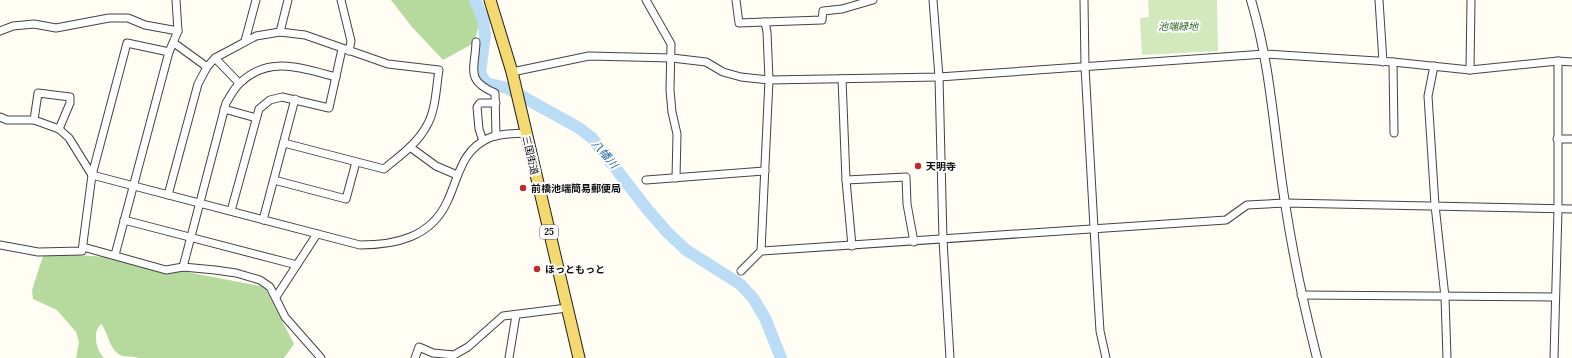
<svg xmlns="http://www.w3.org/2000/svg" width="1572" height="358" viewBox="0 0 1572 358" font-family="Lora,'Noto Sans JP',serif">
<rect width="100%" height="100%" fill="#fffdf4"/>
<!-- green -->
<polygon fill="#d2e9be" points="1148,0 1217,0 1218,51 1142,55 1140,18 1149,17"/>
<!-- forest -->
<g fill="#b6d99d">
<polygon points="391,0 476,0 483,9 474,43 443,60 412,27"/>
<path d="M44 253 107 257 137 265 171 269 260 286 266 290 294 344 284 358H139C133 356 128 357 123 356 109 352 109 333 101 324 92 332 96 350 104 358H76L79 342 76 332 57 310 33 299 32 290Z"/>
</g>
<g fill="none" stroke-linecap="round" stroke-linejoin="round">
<!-- river -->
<polyline stroke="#badcf4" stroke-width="12" points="475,0 483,19 485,35 480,73 486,83 507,88 579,128 592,138 647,209 667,232 686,250 740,284 753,298 765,318 781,358"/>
<!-- minor casing -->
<g stroke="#434343" stroke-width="9">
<g id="minor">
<polyline points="341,0 351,41 349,51"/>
<polyline points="646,0 671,44 670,90 672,112 677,134 676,178"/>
<polyline points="736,0 739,23 765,22 767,32 769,80 761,251 1226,220 1247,205 1285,203 1572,209"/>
<polyline points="933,0 939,77 943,240 950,358"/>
<polyline points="1084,0 1085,67 1098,299 1100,331 1106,358"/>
<polyline points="1379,0 1383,62"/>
<polyline points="765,22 822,20 823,11 842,9 873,0"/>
<polyline points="0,31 13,26 34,24 56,28 109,18 128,18 145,25 178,31"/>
<polyline points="280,32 288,0"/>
<polyline points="245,41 256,0"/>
<path d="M476 42C475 70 465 80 495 93L496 136"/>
<polyline points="174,43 207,67"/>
<polyline points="215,58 239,83"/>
<polyline points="1393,62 1394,133"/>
<polyline points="1434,66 1428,96 1435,205 1445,297 1447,358"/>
<polyline points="1470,70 1471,0"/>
<polyline points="512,72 589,56 672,58 706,62 723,72 741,77 769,80 939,77 1265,54 1393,62 1470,70 1558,61 1572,62"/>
<polyline points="842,79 846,180 852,246"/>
<polyline points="224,109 256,118"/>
<path d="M0 117 7 120H34L59 129 69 138 92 175 360 245C396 245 431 237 447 202 459 177 461 150 489 138 500 133 514 134 526 133"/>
<polyline points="34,120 38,93 70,97 70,103 59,129"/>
<polyline points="1557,139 1572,139"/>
<polyline points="483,141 479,129 477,107 480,103 496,103"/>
<polyline points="410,147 436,166 457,175"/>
<polyline points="274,180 346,199 356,162"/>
<polyline points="646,180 765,171"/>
<polyline points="846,180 906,177 907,204 914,242"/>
<path d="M168 195 198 84 207 67 215 58 256 36 280 32 305 35 388 64 439 70C436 88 436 111 426 127 416 145 398 157 384 169L284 143"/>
<polyline points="231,211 259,109 270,100 282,97 329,108 342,49"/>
<polyline points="124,220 297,265"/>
<polyline points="263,220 295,99"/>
<polyline points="0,245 38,252 82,251 92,175 127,43 169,52"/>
<polyline points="83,247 166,270 183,267 215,270 236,273 260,280 270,287 285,317 321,358"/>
<polyline points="115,255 169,52 178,31 176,0"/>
<path d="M183 267 226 103C230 97 234 88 240 83 269 55 302 68 336 77"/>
<polyline points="741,271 761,251"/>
<polyline points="1301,295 1555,297"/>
<polyline points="276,297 317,234"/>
<polyline points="415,358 419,347 433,353 454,355 468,347 503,316 567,308"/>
<polyline points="509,358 516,315"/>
<polyline points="1554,358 1558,209 1558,61"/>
</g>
</g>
<!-- tertiary casing -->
<g stroke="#434343" stroke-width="10">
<path id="tertiary" d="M1251 0C1271 66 1274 135 1285 203 1293 255 1304 307 1317 358"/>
</g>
<!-- primary casing -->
<g stroke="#212121" stroke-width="13">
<polyline id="primary" points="490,0 512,72 579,358"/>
</g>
<!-- minor -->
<use href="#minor" stroke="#fff" stroke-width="7"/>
<!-- tertiary -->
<use href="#tertiary" stroke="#fff" stroke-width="8"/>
<!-- primary -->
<use href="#primary" stroke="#f3d96f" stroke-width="11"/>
</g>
<!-- markers -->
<g fill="#bd2c2d" stroke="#fff" stroke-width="1.5">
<circle cx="918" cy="166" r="4"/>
<circle cx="523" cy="188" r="4"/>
<circle cx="537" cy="269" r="4"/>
</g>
<g text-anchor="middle" stroke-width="4" stroke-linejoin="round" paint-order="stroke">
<!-- shield labels -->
<rect fill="#fff" stroke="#585858" stroke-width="1" x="540" y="225" width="18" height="14" rx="3"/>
<g font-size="9" font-weight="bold" fill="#101010">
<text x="549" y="235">25</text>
</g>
<!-- park labels -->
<g font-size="10" font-style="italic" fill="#2d6722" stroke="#fff">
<text x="1178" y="30">池端緑地</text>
</g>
<!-- street labels -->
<g font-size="10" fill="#101010" stroke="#fff">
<text transform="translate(531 155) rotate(77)" y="4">三国街道</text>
</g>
<!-- poi labels -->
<g font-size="10" font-weight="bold" fill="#101010" stroke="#fff" text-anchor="start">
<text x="926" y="170">天明寺</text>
<text x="531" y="192">前橋池端簡易郵便局</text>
<text x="545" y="273">ほっともっと</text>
</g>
<!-- water labels -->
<g font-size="11" font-style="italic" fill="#1c619f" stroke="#fff">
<text transform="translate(605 154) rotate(50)" y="4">八幡川</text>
</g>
</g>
</svg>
